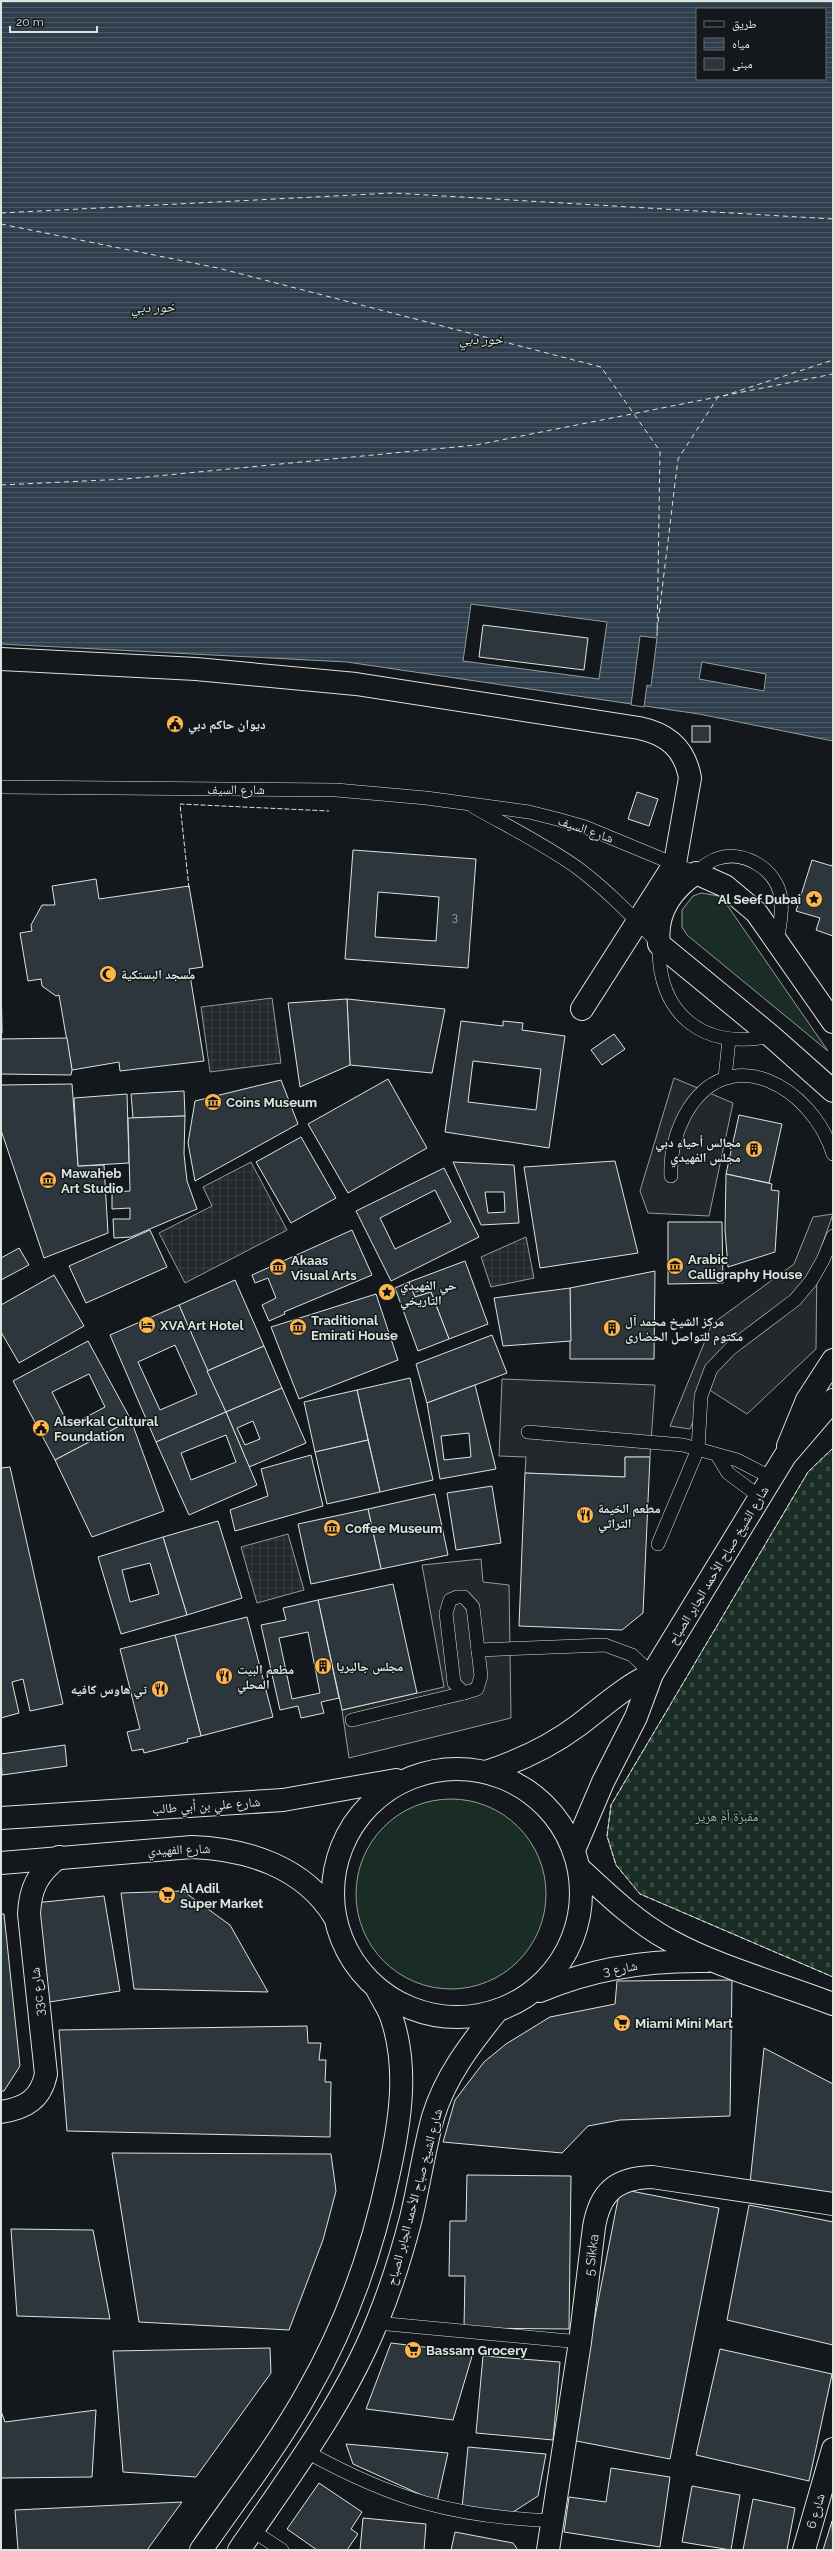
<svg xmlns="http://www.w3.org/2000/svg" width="834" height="2551" viewBox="0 0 834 2551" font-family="Raleway,'Noto Naskh Arabic',sans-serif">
<defs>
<pattern id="cemetery-stones" width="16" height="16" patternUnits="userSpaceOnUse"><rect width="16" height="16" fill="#1a2d24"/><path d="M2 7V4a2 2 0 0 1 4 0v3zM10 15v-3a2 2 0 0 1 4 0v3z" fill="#3b4b43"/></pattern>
<pattern id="plaza-grid" width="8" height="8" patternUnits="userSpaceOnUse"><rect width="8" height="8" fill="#24282b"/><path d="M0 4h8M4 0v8" fill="none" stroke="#393d3f"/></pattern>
<pattern id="water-rules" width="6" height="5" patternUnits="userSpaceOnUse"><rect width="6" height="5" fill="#2f3f4d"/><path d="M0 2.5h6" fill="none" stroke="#4c5b66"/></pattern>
</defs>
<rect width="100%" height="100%" fill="#14181c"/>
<!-- grass -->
<g fill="#1a2d24" stroke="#939e99">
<polygon points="701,893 719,896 725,902 828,1051 687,935 682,927 682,910 693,896"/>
<circle cx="451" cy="1894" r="95"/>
</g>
<!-- cemetery -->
<polygon fill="url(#cemetery-stones)" stroke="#939e99" points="833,1448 833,1977 640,1894 616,1865 607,1836 611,1805 808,1472"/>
<!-- parking -->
<g fill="#24282b" stroke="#939e99">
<polygon points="674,1078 733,1103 709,1216 648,1213 640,1191"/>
<polygon points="833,1214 817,1259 816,1349 747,1414 708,1389 690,1429 670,1426 712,1324 794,1264 813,1217"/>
<polygon points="502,1379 655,1385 650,1457 625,1457 625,1477 525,1473 526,1457 499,1456"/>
<polygon points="481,1559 483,1582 509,1585 511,1718 349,1758 342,1710 444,1687 422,1565"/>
</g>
<!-- plaza -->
<g fill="url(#plaza-grid)" stroke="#939e99">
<polygon points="272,998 281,1063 210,1072 201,1007"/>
<polygon points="251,1162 287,1230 185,1283 159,1233 212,1206 203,1187"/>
<polygon points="526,1237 534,1278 491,1287 481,1257"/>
<polygon points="288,1534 304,1590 257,1603 241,1547"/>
</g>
<!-- water -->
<path fill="url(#water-rules)" stroke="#939e99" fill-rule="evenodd" d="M1 1H833V741L699 714 347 662 1 644ZM697 9H825V79H697Z"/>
<!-- pier -->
<g fill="#14181c" stroke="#939e99">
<polygon points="471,604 607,622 599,679 463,661"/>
<polygon points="640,636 657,638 651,686 647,685 644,707 631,705"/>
<polygon points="702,662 766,674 764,691 699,679"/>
</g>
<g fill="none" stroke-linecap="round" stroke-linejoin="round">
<!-- ferry -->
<g stroke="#d8e6dc" stroke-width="1" stroke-dasharray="5 4" stroke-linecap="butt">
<polyline points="1,213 393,193 833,219"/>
<polyline points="1,224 218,268 601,367 660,451 657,638"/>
<polyline points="723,396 833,360"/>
<polyline points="1,485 126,479 476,445 833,374"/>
<polyline points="657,631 678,459 718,397"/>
</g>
</g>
<!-- building -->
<g fill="#2c363c" stroke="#d8e6dc" fill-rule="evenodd">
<polygon points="483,625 588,638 584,670 479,657"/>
<rect x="692" y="726" width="18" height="16"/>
<polygon points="637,792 658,799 649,826 628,819"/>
<path d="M353 850 476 859 468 968 345 959ZM378 892 439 897 436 941 375 937Z"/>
<polygon points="812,860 832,866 833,861 833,936 816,930 820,918 796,911"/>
<polygon points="96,879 99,899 189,886 203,967 189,969 204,1061 120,1071 119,1062 72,1070 59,995 56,996 42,986 41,979 28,981 20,933 32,931 31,925 42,905 55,905 52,886"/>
<polygon points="1,974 2,1033 1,1033"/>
<polygon points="347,999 445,1009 432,1073 350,1065"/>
<polygon points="347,999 350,1065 300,1087 288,1003"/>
<path d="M461 1021 503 1026V1021L523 1023 522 1030 565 1036 549 1148 445 1132ZM473 1061 541 1069 536 1110 468 1102Z"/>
<polygon points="614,1034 625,1049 602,1065 591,1050"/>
<polygon points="67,1038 72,1070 71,1075 1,1074 1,1039"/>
<polygon points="388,1079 427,1148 348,1193 308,1124"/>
<polygon points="281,1080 298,1124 195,1181 188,1143 195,1101"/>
<polygon points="72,1084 78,1166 104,1165 108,1233 44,1258 1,1130 1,1085"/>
<polygon points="184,1091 185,1116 133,1118 131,1094"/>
<polygon points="127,1094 129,1163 78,1166 74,1098"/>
<polygon points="739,1115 782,1124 769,1183 726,1174"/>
<polygon points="185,1116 184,1154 187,1181 197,1209 131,1237 114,1238 113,1219 130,1219 130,1208 112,1209 112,1192 130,1191 128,1118"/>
<polygon points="301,1137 336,1198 291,1223 256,1162"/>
<polygon points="615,1161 638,1253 540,1268 524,1167"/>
<path d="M453 1162 514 1165 519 1223 481 1225ZM485 1192H504L505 1212 488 1213Z"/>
<path d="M444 1168 479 1237 391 1281 356 1211ZM435 1190 451 1222 395 1249 380 1218Z"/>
<polygon points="726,1174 772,1184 771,1190 779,1191 775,1252 728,1267 725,1230"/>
<polygon points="668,1222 722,1222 723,1283 668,1284"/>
<polygon points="150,1230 167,1267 86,1303 69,1266"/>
<polygon points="352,1230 372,1275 284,1312 285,1314 269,1321 262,1305 276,1298 268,1278 255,1283 252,1275"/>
<polygon points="19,1248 29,1265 1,1280 1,1258"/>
<polygon points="465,1261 488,1324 449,1339 431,1292 415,1297 409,1282"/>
<polygon points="655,1271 654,1359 570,1359 570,1288"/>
<polygon points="54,1275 84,1326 19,1363 1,1332 1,1305"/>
<polygon points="235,1280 264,1346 207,1371 179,1305"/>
<polygon points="409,1282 415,1297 431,1292 449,1339 418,1351 395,1288"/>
<polygon points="570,1288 571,1341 503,1346 494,1298"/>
<polygon points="376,1294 398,1360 299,1399 271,1327"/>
<path d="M179 1305 226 1412 156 1442 110 1335ZM175 1345 197 1394 160 1410 138 1362Z"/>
<polygon points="492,1335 507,1373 427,1403 416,1364"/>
<path d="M88 1341 131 1420 55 1460 13 1381ZM89 1374 105 1407 69 1426 52 1392Z"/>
<polygon points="264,1346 282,1388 226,1412 207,1371"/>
<polygon points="410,1378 433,1480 380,1492 357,1390"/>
<path d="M475 1385 496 1469 440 1479 427 1403ZM469 1433 471 1457 444 1460 441 1436Z"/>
<path d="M282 1388 306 1443 249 1467 226 1412ZM253 1421 260 1439 245 1445 237 1428Z"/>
<polygon points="357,1390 368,1440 315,1452 304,1402"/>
<path d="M226 1412 257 1485 189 1515 156 1442ZM226 1435 236 1462 191 1480 181 1453Z"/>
<polygon points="131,1420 164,1511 92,1537 55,1460"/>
<polygon points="368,1440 380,1492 327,1504 315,1452"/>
<polygon points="311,1455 323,1506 235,1531 230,1510 268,1496 261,1469"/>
<polygon points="625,1457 650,1457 643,1613 622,1630 519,1626 525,1473 625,1477"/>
<polygon points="10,1467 63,1704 30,1711 23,1679 12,1682 19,1713 1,1718 1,1468"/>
<polygon points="492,1486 501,1543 456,1550 447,1493"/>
<polygon points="435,1494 448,1555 381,1569 368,1509"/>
<polygon points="368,1509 381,1569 311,1584 298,1524"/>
<polygon points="218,1521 242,1598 187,1615 163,1537"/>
<path d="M163 1537 187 1615 121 1634 98 1557ZM150 1563 159 1594 130 1602 122 1570Z"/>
<polygon points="393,1584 417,1693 342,1710 318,1600"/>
<path d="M318 1600 339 1698 321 1702 324 1713 301 1718 298 1706 280 1710 261 1625 286 1620 283 1608ZM308 1632 320 1693 292 1699 279 1638Z"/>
<polygon points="247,1617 273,1717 201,1736 175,1635"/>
<polygon points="175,1635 201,1736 187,1739 188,1742 144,1753 143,1749 132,1751 127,1732 140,1729 120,1649"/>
<polygon points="65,1745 67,1766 2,1775 1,1754"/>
<polygon points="183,1891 230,1925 268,1992 134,1989 121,1893"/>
<polygon points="104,1896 120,1991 43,2003 34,1903"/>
<polygon points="1,1914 4,1914 20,2066 4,2091 1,2091"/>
<polygon points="732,1980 730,2116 620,2120 588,2126 562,2153 443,2142 455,2100 484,2062 506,2044 550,2017 615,2004 617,1981"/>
<polygon points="307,2026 308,2043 321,2043 319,2060 326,2060 325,2082 331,2082 330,2137 67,2131 59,2030"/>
<polygon points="764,2048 833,2084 833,2198 750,2183"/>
<polygon points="112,2153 331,2154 336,2191 323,2240 289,2330 139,2322"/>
<polygon points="467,2175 571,2176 569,2329 464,2328 465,2276 449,2276 450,2221 466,2221"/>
<polygon points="620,2189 719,2208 670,2459 571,2440"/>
<polygon points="749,2205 833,2222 833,2345 727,2320"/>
<polygon points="11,2229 93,2230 110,2319 17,2316"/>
<polygon points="391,2343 473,2353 453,2420 366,2409"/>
<polygon points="270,2348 271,2373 196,2477 123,2472 113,2351"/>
<polygon points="720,2349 832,2374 809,2481 696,2455"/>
<polygon points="483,2356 560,2362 553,2440 476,2433"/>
<polygon points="96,2410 92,2477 1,2478 1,2411 5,2422"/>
<polygon points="346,2444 448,2453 437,2502 353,2464"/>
<polygon points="468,2447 546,2454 538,2496 510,2514 462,2508"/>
<polygon points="611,2468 670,2477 660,2547 564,2532 569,2497 606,2502"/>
<polygon points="319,2483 362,2512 351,2529 358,2534 347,2550 317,2550 287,2529"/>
<polygon points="692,2486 740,2495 731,2550 682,2542"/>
<polygon points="753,2499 795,2508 787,2550 743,2550"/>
<polygon points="182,2502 147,2550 18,2550 15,2510"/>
<polygon points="363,2518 426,2524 424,2550 360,2550"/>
<polygon points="832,2521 833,2550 823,2550"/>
<polygon points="455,2532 513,2543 518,2550 451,2550"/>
</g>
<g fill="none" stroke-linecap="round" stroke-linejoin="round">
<!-- lane casing -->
<g stroke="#d8e6dc" stroke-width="14">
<g id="lane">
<path d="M1 787 336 790 426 798 529 812 557 819 585 827 696 873C703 867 710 860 719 858 746 850 778 871 781 899 783 913 779 929 777 942"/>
<path d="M474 807C509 827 546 845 579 869 608 891 634 918 659 944 657 1014 703 1051 771 1036"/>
<polyline points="725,1078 729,1040"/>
<path d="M671 1176C670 1155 675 1134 685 1115 728 1037 813 1088 833 1154"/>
<polyline points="528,1432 683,1445 737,1460 772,1478"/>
<polyline points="717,1455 728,1473 760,1497"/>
<polyline points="658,1544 698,1449 701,1396 711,1369 730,1349 795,1300 811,1281 823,1260 833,1236"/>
<polygon points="457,1597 464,1597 473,1607 481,1676 477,1689 464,1693 454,1683 446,1613 450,1600"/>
<polyline points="478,1650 605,1645 632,1655 652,1674"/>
<polyline points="352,1720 464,1693"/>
<polyline points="377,2323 580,2342"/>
<path d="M307 2452C394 2500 454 2517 554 2521"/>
<polyline points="253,2531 282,2550"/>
</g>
</g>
<!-- street casing -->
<g stroke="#d8e6dc" stroke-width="24">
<g id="street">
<path d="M1 659 196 669 356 684 639 728C668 734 685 749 690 778L675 863 582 1009"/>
<path d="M833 1022 756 912 725 886 696 873C671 890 655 913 659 944L771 1036 833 1091"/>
<path d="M1 2112C26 2108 41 2099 46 2074L29 1914C30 1888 38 1873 59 1857"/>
<path d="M548 2550 580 2342 594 2227C600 2192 616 2178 652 2177L833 2204"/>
<polyline points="804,2550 833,2449"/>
</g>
</g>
<!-- secondary casing -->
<g stroke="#d8e6dc" stroke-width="24">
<g id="secondary">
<polyline points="788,1446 807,1400 833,1360"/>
<circle cx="457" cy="1893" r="124"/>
<path d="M486 1772C519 1761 551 1746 579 1725 604 1706 624 1687 652 1674"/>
<polyline points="1,1818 283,1800 396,1780"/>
<polyline points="574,1850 603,1782 636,1717 652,1674 785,1456 833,1400"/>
<path d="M1 1863 192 1847C247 1849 304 1867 334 1916"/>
<path d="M579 1868C607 1894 635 1921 669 1940 720 1968 779 1983 833 2004"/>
<path d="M540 1991C593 1968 650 1960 707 1961"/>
<path d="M201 2550C237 2498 277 2447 308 2391 347 2323 373 2249 389 2172 400 2122 409 2067 391 2016 388 2007 381 1998 377 1989"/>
<path d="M239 2550C289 2477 344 2404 377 2322 391 2288 402 2253 411 2218 419 2185 424 2150 433 2117 445 2077 471 2043 497 2011"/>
</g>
</g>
<!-- lane -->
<use href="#lane" stroke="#14181c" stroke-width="13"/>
<!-- street -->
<use href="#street" stroke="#14181c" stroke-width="22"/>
<!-- secondary -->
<use href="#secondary" stroke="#14181c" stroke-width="22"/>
<!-- fence -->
<g stroke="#d8e6dc" stroke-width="1" stroke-dasharray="5 2" stroke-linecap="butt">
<polyline points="189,888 180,804 329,811"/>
<polyline points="833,1448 808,1472 611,1805 607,1836 616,1865 640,1894 833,1977"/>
</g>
</g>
<!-- icons -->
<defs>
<g id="civic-disc" transform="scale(0.9)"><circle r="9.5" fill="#ffb74d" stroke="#14181c"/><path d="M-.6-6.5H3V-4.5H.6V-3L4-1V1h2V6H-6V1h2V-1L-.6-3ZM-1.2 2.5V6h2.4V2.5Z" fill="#111"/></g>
<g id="sight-disc" transform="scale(0.9)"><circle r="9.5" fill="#ffb74d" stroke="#14181c"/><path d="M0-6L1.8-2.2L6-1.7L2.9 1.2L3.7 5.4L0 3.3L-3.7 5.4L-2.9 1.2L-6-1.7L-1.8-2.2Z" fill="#111"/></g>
<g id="mosque-disc" transform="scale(0.9)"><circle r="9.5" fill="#ffb74d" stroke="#14181c"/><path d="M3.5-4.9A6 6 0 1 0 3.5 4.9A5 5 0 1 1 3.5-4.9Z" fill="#111"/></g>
<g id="museum-disc" transform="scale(0.9)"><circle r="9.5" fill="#ffb74d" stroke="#14181c"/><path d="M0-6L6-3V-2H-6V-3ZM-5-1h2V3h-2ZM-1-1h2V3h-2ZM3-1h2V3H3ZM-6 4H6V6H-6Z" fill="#111"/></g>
<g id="building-disc" transform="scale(0.9)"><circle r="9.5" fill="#ffb74d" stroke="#14181c"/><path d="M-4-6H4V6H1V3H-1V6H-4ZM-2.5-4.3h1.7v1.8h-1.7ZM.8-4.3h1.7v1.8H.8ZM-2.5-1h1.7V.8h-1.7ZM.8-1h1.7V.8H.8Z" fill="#111"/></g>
<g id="hotel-disc" transform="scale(0.9)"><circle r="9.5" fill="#ffb74d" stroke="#14181c"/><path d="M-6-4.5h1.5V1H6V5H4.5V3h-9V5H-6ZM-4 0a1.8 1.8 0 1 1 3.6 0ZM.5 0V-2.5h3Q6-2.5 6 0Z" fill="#111"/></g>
<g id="restaurant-disc" transform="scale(0.9)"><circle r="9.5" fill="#ffb74d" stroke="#14181c"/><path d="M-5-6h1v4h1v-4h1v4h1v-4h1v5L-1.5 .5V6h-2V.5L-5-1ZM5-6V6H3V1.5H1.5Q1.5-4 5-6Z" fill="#111"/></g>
<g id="supermarket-disc" transform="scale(0.9)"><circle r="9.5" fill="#ffb74d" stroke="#14181c"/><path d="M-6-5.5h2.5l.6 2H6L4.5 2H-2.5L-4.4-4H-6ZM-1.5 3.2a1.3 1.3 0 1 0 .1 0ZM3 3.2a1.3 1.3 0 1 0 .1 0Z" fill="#111"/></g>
</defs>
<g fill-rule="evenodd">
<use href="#civic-disc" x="175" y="724"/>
<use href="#sight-disc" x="814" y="899"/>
<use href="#mosque-disc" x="108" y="974"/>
<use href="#museum-disc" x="213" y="1102"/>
<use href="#building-disc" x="754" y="1149"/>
<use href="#museum-disc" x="48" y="1180"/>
<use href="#museum-disc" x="675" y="1266"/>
<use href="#museum-disc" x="278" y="1267"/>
<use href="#sight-disc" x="387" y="1292"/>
<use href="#hotel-disc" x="147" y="1325"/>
<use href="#museum-disc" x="298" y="1327"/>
<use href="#building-disc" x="612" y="1328"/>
<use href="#civic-disc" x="41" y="1428"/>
<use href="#restaurant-disc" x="585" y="1515"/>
<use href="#museum-disc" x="332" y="1528"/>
<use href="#building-disc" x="323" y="1666"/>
<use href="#restaurant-disc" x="224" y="1676"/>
<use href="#restaurant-disc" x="160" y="1689"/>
<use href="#supermarket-disc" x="167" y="1895"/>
<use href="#supermarket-disc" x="622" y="2023"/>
<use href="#supermarket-disc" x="413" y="2350"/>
</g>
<g text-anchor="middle" stroke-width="3" stroke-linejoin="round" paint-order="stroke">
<!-- number labels -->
<g font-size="11" fill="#adbab4">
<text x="455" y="921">3</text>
</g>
<!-- poi labels -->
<g font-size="13" font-weight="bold" fill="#d8e6dc" stroke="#14181c" text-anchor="start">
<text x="188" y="729">ديوان حاكم دبي</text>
<text x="801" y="904" text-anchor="end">Al Seef Dubai</text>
<text x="121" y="979">مسجد البستكية</text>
<text x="226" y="1107">Coins Museum</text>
<text x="741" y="1147" text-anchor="end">مجالس أحياء دبي<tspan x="741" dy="15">مجلس الفهيدي</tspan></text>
<text x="61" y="1178">Mawaheb<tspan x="61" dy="15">Art Studio</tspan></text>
<text x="688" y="1264">Arabic<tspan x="688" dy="15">Calligraphy House</tspan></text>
<text x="291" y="1265">Akaas<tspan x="291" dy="15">Visual Arts</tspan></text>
<text x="400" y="1290">حي الفهيدي<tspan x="400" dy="15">التاريخي</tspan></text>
<text x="311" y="1325">Traditional<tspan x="311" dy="15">Emirati House</tspan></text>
<text x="625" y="1326">مركز الشيخ محمد آل<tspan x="625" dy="15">مكتوم للتواصل الحضارى</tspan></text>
<text x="160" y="1330">XVA Art Hotel</text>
<text x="54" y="1426">Alserkal Cultural<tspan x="54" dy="15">Foundation</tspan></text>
<text x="598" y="1513">مطعم الخيمة<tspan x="598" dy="15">التراثي</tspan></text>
<text x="345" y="1533">Coffee Museum</text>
<text x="336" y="1671">مجلس جاليريا</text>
<text x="237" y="1674">مطعم البيت<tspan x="237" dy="15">المحلي</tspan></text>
<text x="147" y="1694" text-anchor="end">تي هاوس كافيه</text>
<text x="180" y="1893">Al Adil<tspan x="180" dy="15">Super Market</tspan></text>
<text x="635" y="2028">Miami Mini Mart</text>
<text x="426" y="2355">Bassam Grocery</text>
</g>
<!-- street labels -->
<g font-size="13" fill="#d8e6dc" stroke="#14181c">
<text x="236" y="794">شارع السيف</text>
<text transform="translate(586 829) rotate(19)" y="5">شارع السيف</text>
<text transform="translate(718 1565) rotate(-59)" y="5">شارع الشيخ صباح الأحمد الجابر الصباح</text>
<text transform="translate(206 1805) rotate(-4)" y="5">شارع علي بن أبي طالب</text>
<text transform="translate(179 1849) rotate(-2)" y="5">شارع الفهيدي</text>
<text transform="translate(620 1968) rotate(-10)" y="5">شارع 3</text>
<text transform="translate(37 1992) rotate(-96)" y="5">33c شارع</text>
<text transform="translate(414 2197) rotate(-75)" y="5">شارع الشيخ صباح الأحمد الجابر الصباح</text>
<text transform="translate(591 2255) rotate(-83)" y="5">5 Sikka</text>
<text transform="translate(815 2511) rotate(-74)" y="5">شارع 6</text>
</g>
<!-- park labels -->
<g font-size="13" fill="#8ac095" stroke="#14181c">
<text x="727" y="1821">مقبرة أم هرير</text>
</g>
<!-- water labels -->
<g font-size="14" font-style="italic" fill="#d8e6dc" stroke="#14181c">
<text transform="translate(153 307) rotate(-1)" y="5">خور دبي</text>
<text x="481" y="344">خور دبي</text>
</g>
</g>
<!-- border -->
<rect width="834" height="2551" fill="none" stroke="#d8e6dc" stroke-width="4"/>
<!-- legend -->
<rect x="696" y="8" width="130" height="72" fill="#14181c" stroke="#626a69"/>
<rect x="704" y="21" width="20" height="6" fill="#14181c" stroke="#626a69"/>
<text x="732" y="28" font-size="12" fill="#d8e6dc">طريق</text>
<rect x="704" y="38" width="20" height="12" fill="url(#water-rules)" stroke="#626a69"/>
<text x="732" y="48" font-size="12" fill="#d8e6dc">مياه</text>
<rect x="704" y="58" width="20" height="12" fill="#2c363c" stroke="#626a69"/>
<text x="732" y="68" font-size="12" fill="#d8e6dc">مبنى</text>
<!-- scale -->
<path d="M10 26v6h87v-6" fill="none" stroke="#d8e6dc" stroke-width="2"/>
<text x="16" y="26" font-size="12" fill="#d8e6dc" stroke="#14181c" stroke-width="3" paint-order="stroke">20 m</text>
</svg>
